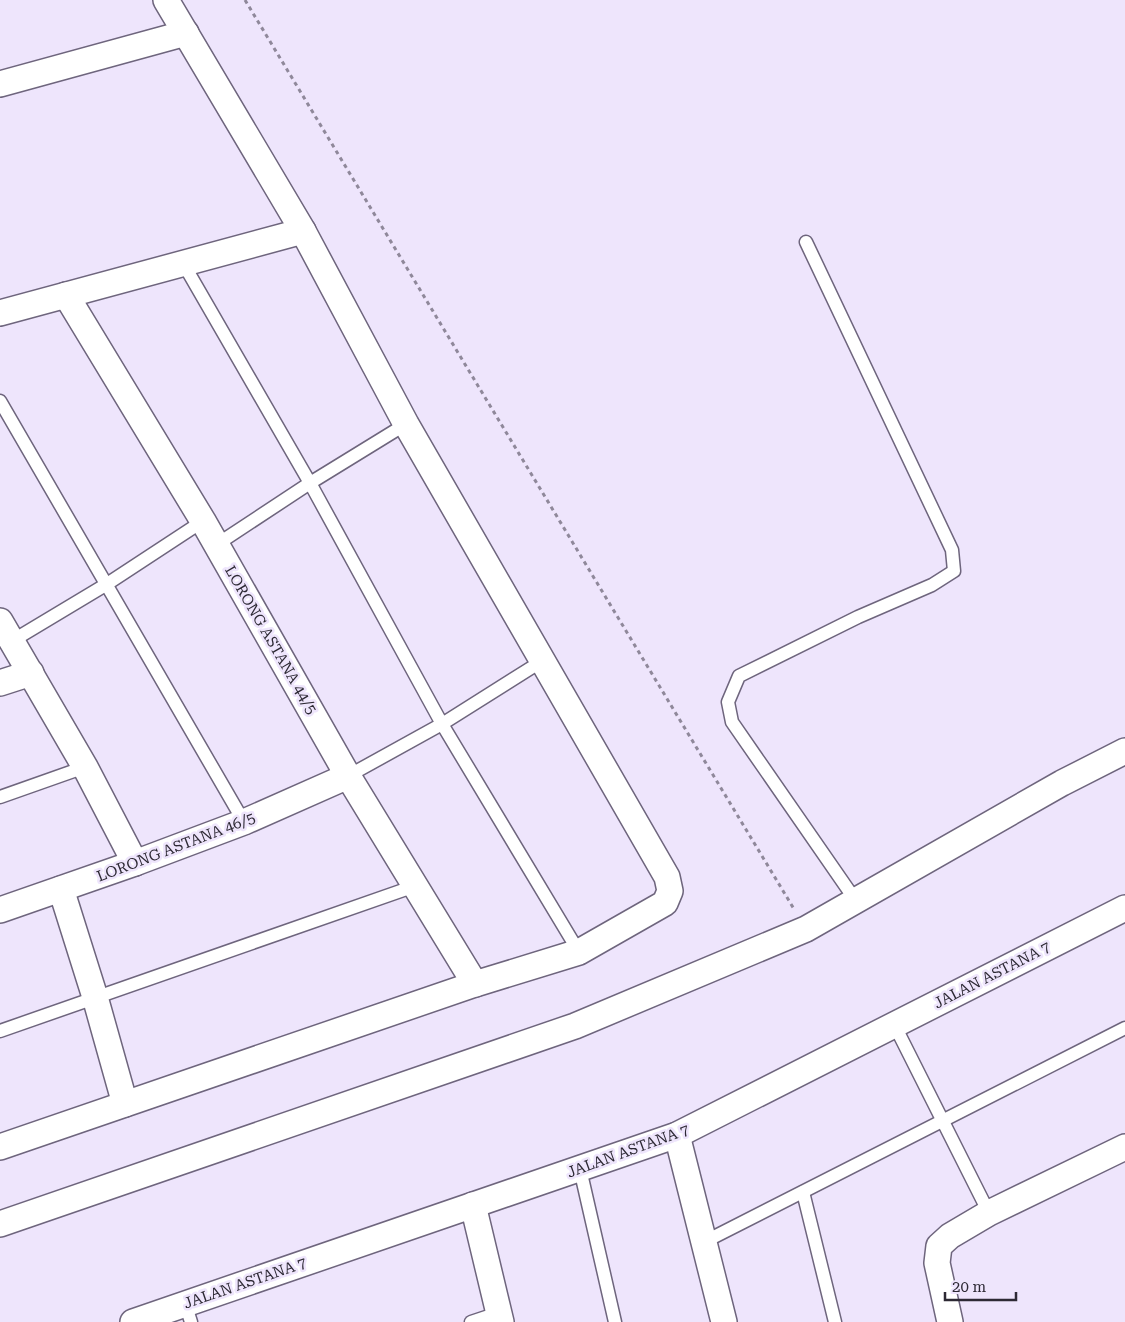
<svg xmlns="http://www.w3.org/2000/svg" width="1125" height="1322" viewBox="0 0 1125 1322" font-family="'Roboto Serif',serif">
<rect width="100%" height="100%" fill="#eee5fc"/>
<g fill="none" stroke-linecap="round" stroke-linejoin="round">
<!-- lane casing -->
<g stroke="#6e657d" stroke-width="15">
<g id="lane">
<polyline points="806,242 952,550 954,571 932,585 858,617 739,676 728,702 732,722 856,901"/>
<polyline points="183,263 310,483 442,724 579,952"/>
<polyline points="0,401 244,822"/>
<polyline points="216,545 310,483 406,424"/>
<polyline points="12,641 107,584 203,521"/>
<polyline points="348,776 442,724 542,661"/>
<polyline points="0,797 85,767"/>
<polyline points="894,1024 989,1213"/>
<polyline points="0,1031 415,886"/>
<polyline points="580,1169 615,1322"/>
<polyline points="803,1192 835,1322"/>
<polyline points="704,1242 1125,1028"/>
<polyline points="185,1303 191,1322"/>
<polyline points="471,1322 498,1313"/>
</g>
</g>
<!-- street casing -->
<g stroke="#6e657d" stroke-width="28">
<g id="street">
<polyline points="0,84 186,33"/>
<polyline points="66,295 203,521 348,776 475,984"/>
<polyline points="0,313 303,231"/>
<polyline points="0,621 85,767 135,863"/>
<polyline points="0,683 31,673"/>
<polyline points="61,889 95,997 125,1104"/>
<polyline points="0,910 135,863 244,822 348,776"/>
<polyline points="677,1135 724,1322"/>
<polyline points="0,1147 475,984 579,952 665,903 670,891 667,877 406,424 303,231 166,0"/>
<polyline points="473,1205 501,1322"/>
<polyline points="0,1224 575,1026 806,929 1062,783 1125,751"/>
<polyline points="133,1322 677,1135 1125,908"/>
<polyline points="950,1322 937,1263 939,1246 950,1236 989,1213 1125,1147"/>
</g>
</g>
<!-- path -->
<polyline stroke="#8f889a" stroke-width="3" stroke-dasharray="4 4" stroke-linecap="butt" points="245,0 794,909"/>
<!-- lane -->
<use href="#lane" stroke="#fff" stroke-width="12"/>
<!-- street -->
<use href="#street" stroke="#fff" stroke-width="25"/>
</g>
<g text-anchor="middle" stroke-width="5" stroke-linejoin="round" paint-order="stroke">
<!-- street labels -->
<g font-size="15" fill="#2d2934" stroke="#eee5fc">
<text transform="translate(271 640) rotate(60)" y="5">LORONG ASTANA 44/5</text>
<text transform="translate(176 847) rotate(-21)" y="5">LORONG ASTANA 46/5</text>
<text transform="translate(992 975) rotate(-27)" y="5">JALAN ASTANA 7</text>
<text transform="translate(628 1151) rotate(-20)" y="5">JALAN ASTANA 7</text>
<text transform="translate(245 1283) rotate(-19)" y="5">JALAN ASTANA 7</text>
</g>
</g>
<!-- scale -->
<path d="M945 1292v8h71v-8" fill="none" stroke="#2d2934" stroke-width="2.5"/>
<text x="952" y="1292" font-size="15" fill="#2d2934" stroke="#eee5fc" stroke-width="4" paint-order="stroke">20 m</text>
</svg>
